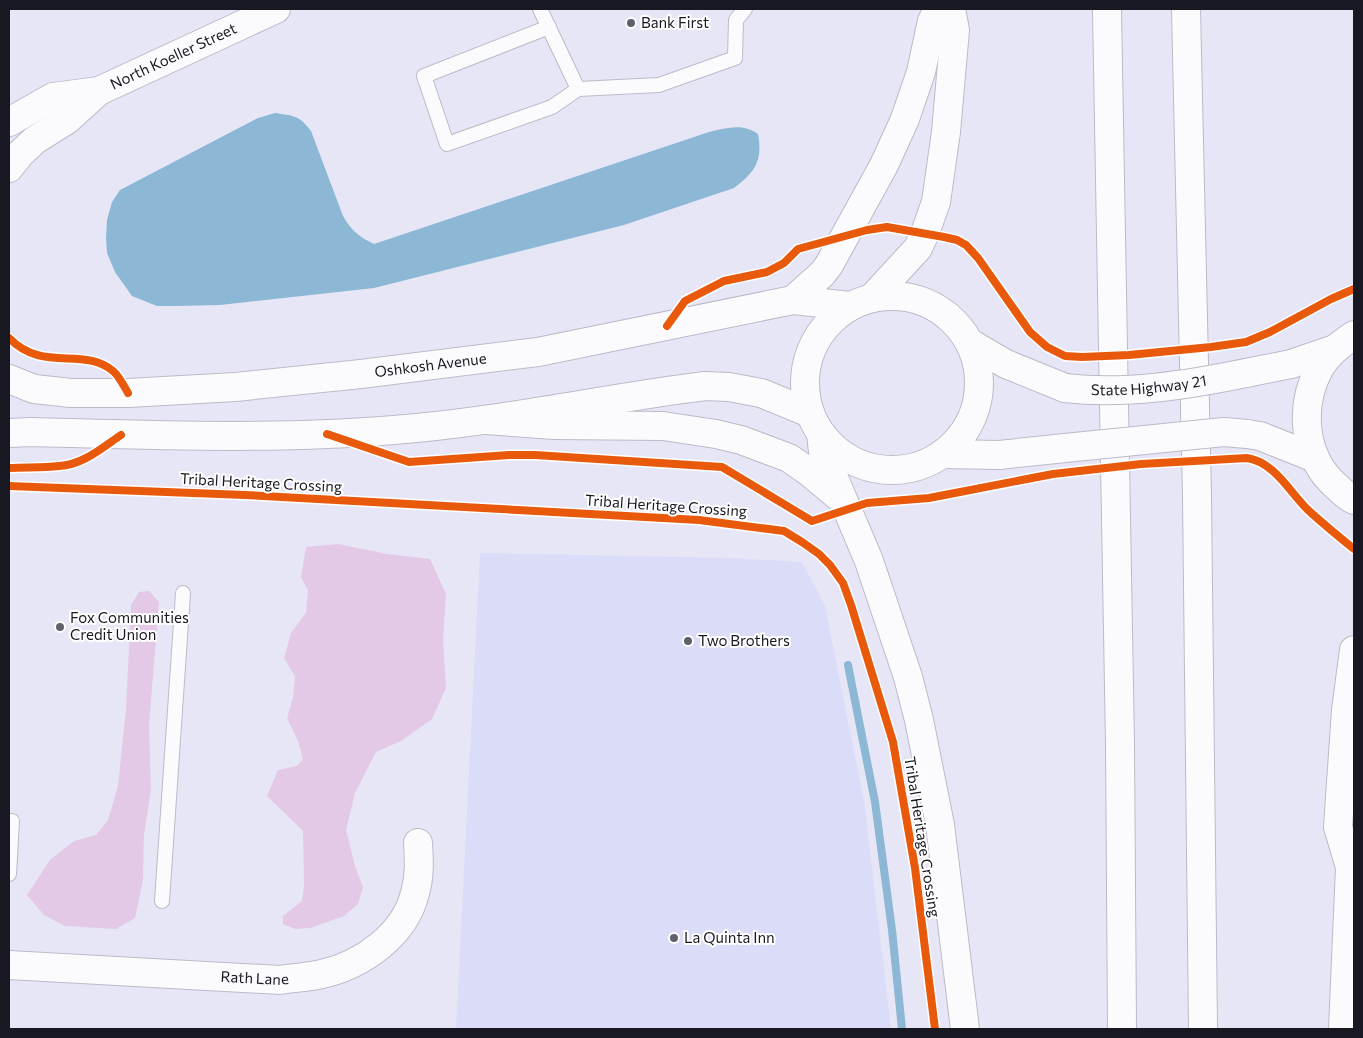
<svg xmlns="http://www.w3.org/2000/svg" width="1363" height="1038" viewBox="0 0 1363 1038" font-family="Commissioner,sans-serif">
<rect width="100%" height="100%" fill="#e6e6f7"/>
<!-- built -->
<polygon fill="#dbdcf8" points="480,553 730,558 802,562 825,606 864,801 891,1029 456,1029"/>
<!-- green -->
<g fill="#e4c9e6">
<polygon points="338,544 387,554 430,559 446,594 443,640 446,688 432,719 401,741 376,752 355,793 346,830 355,866 363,887 358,904 344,916 310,928 295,929 283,924 283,916 302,901 304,886 303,831 267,796 278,770 297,766 303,759 298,741 287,718 293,698 295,676 284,658 291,633 306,613 308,590 301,577 306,547"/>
<polygon points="149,591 159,602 149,725 151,789 144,834 143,880 135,918 116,929 65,926 44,915 27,895 50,860 74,841 96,835 108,820 118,786 126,709 131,605 139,592"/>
</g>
<!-- water -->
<path fill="#8cb7d5" d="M275 113C294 116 299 115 311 131L343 216C351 230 359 237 374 244L709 132C727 128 742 123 758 134 763 161 755 172 734 188L624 225 374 288 220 305 174 306H157L132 296 115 272 107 253 106 238 107 220 112 202 120 190 258 118Z"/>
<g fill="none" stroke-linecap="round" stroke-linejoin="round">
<!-- stream -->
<polyline stroke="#8cb7d5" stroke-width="8" points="848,665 875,802 892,930 902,1029"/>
<!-- service casing -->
<g stroke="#bbbbc8" stroke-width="16">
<g id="service">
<polyline points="540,9 578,89 659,85 735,58 736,20 745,9"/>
<polyline points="549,27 424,76 447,144 552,107 578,89"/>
<polyline points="9,874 12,821"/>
<polyline points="162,901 183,593"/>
</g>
</g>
<!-- minor casing -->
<g stroke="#bbbbc8" stroke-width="30">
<g id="minor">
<path id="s1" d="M9 122 53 97 99 91 276 9"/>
<polyline points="9,168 20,154 35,140 67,120 99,91"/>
<path id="s2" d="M9 965 280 980C294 978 308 977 322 974 362 965 405 935 415 893 420 876 419 860 418 843"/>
</g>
</g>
<!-- primary casing -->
<g stroke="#bbbbc8" stroke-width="30">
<g id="primary">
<path id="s3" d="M9 379 34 389 71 393H128L235 387 361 374 538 352 793 300 850 306"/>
<path d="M9 433 31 432C151 435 273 440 394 430 499 422 601 399 705 386L729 387 761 393 810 413"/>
</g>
</g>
<!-- trunk casing -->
<g stroke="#bbbbc8" stroke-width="30">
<g id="trunk">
<circle cx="892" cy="383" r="87"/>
<path d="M1354 335C1341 344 1327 354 1319 369 1299 407 1303 457 1336 486 1342 491 1347 497 1354 500"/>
<polyline points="970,343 1006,364 1065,388"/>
<polyline points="1246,373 1291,364 1335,349"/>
<polyline points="1247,434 1260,436 1315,458"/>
<polyline points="942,454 999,455 1065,448"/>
</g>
</g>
<!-- motorway casing -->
<g stroke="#bbbbc8" stroke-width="30">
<g id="motorway">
<polyline points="1107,9 1120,744 1122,1029"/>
<polyline points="1186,9 1197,496 1203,1029"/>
<polyline points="872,298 918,248 925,233 936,202 946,132 955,30 951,9"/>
<polyline points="793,300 822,274 829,265 884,165 905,119 921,72 932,21 938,9"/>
<polyline points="486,420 554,425 663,426 716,434 741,440 789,458 809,472 839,497"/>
<polyline points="821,434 823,452 869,561 908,677 919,720 940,825 965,1029"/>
<polyline points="1350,867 1338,827 1346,710 1354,650"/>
<polyline points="1343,1029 1350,867 1354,850"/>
</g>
</g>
<!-- service -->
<use href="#service" stroke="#fbfbfe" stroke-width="14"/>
<!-- minor -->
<use href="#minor" stroke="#fbfbfe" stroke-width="28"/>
<!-- primary -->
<use href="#primary" stroke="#fbfbfe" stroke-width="28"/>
<!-- trunk -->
<use href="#trunk" stroke="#fbfbfe" stroke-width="28"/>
<!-- motorway -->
<use href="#motorway" stroke="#fbfbfe" stroke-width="28"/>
<!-- trunk-bridge casing -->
<g stroke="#bbbbc8" stroke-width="30" stroke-linecap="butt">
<g id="trunk-bridge">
<path id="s4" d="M1065 388C1125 395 1187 385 1246 373"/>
<polyline points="1065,448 1224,432 1247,434"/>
</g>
</g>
<!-- trunk-bridge -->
<use href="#trunk-bridge" stroke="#fbfbfe" stroke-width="28"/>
<!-- cycleway casing -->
<g stroke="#fff" stroke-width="11">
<g id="cycleway">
<polyline points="667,326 685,301 724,281 767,272 784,263 798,249 867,230 887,227 944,237 957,240 966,245 978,258 1030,332 1047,347 1065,356 1082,357 1129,355 1211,347 1246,342 1270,332 1331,299 1354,289"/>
<path d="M9 338C43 373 83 346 113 371 119 376 124 386 128 393"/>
<path d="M327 434 409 462 509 455H535L722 467 812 521 867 503 929 498 1053 474 1141 464 1247 458C1274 462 1289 491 1307 509 1322 523 1338 536 1354 549"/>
<path d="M9 468C26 467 43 468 59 466 83 465 103 447 121 435"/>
<polyline points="9,486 245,495 699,520 784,531 802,542 819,554 830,565 843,583 851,605 893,742 915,868 935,1029"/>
</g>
</g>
<!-- cycleway -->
<use href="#cycleway" stroke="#e8590c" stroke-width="8"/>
</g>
<!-- markers -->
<g fill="#60606d" stroke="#fff" stroke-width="2">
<circle cx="631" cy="23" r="5"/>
<circle cx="60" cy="627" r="5"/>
<circle cx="688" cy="641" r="5"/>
<circle cx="674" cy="938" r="5"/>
</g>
<g text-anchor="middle" stroke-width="4" stroke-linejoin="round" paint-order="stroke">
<!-- poi labels -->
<g font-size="15" fill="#181822" stroke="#fff" text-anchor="start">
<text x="641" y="28">Bank First</text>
<text x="70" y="623">Fox Communities<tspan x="70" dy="17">Credit Union</tspan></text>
<text x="698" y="646">Two Brothers</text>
<text x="684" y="943">La Quinta Inn</text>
</g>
<!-- street labels -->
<g font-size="15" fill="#181822" stroke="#fff">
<text dy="5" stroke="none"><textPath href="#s1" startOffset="179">North Koeller Street</textPath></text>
<text dy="5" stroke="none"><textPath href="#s3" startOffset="425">Oshkosh Avenue</textPath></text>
<text dy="5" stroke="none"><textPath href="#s4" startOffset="84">State Highway 21</textPath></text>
<text transform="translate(261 483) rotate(3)" y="5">Tribal Heritage Crossing</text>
<text transform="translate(666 506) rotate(4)" y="5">Tribal Heritage Crossing</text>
<text transform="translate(922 837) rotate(81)" y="5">Tribal Heritage Crossing</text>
<text dy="5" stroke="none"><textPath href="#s2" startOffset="246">Rath Lane</textPath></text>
</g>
</g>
<!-- border -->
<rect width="1363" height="1038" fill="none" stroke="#181822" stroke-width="20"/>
</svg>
